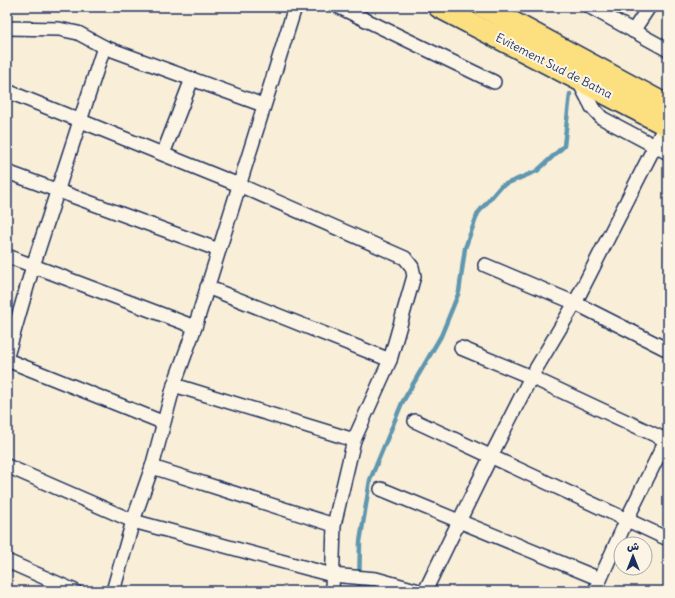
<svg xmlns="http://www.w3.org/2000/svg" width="675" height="598" viewBox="0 0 675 598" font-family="Delius,'Playpen Sans Arabic',sans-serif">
<rect width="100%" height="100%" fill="#f9eed8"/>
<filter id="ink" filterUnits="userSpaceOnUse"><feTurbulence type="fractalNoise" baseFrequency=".025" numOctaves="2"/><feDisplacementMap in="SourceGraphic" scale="8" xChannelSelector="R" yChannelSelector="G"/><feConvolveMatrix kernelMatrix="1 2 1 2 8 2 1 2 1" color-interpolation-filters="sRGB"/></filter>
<g filter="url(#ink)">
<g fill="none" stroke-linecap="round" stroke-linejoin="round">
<!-- stream -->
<polyline stroke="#5f97af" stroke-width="4.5" points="359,591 360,542 370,480 402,403 441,336 459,292 465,248 478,213 501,186 537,171 564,146 570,94"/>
<!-- minor casing -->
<g stroke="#1b2f5e" stroke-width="16">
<g id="minor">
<polyline points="339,7 494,82"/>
<polyline points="590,7 668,50"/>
<polyline points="7,28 59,29 78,33 104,47 263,105"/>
<polyline points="633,31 649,7"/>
<polyline points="578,80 592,107 602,118 668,153"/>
<polyline points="7,91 239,185 405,258 412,267 414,276 390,360 354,440 334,525 332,591"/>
<polyline points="163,154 192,79"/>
<polyline points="7,172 219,250"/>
<polyline points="7,256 195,327"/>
<polyline points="485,265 575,303 668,350"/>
<polyline points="207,287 390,360"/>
<polyline points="461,348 531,377 668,441"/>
<polyline points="7,356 33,266 104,47"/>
<polyline points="7,360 162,422"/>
<polyline points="174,385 354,440"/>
<polyline points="415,421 668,539"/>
<polyline points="7,466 133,521 332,575 376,579 419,591"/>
<polyline points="152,467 334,525"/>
<polyline points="381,489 600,579"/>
<polyline points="7,561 75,591"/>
<polyline points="113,591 133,521 152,467 174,385 195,327 295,7"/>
<polyline points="425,591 491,456 531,377 575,303 666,124"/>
<polyline points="595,591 627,519 668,436"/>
</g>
</g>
<!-- trunk casing -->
<g stroke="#1b2f5e" stroke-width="24">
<g id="trunk">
<polyline points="439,7 668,126"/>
<polyline points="484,7 668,106"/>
</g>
</g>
<!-- minor -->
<use href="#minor" stroke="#fcf5e5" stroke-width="13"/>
<!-- trunk -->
<use href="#trunk" stroke="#fce080" stroke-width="21"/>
</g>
</g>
<g text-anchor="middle" stroke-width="4" stroke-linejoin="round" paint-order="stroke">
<!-- street labels -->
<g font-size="12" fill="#1b2f5e" stroke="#fcf5e5">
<text transform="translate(554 66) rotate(27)" y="4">Evitement Sud de Batna</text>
</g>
</g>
<!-- margin -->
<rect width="675" height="598" fill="none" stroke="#fcf5e5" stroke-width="24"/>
<rect x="12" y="12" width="651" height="574" fill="none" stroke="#1b2f5e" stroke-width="1.5" filter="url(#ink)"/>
<!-- north arrow -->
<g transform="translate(633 556)"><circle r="19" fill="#fcf5e5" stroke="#a2a6af"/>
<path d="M0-3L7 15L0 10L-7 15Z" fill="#1b2f5e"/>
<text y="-6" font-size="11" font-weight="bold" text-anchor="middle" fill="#1b2f5e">ش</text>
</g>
</svg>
